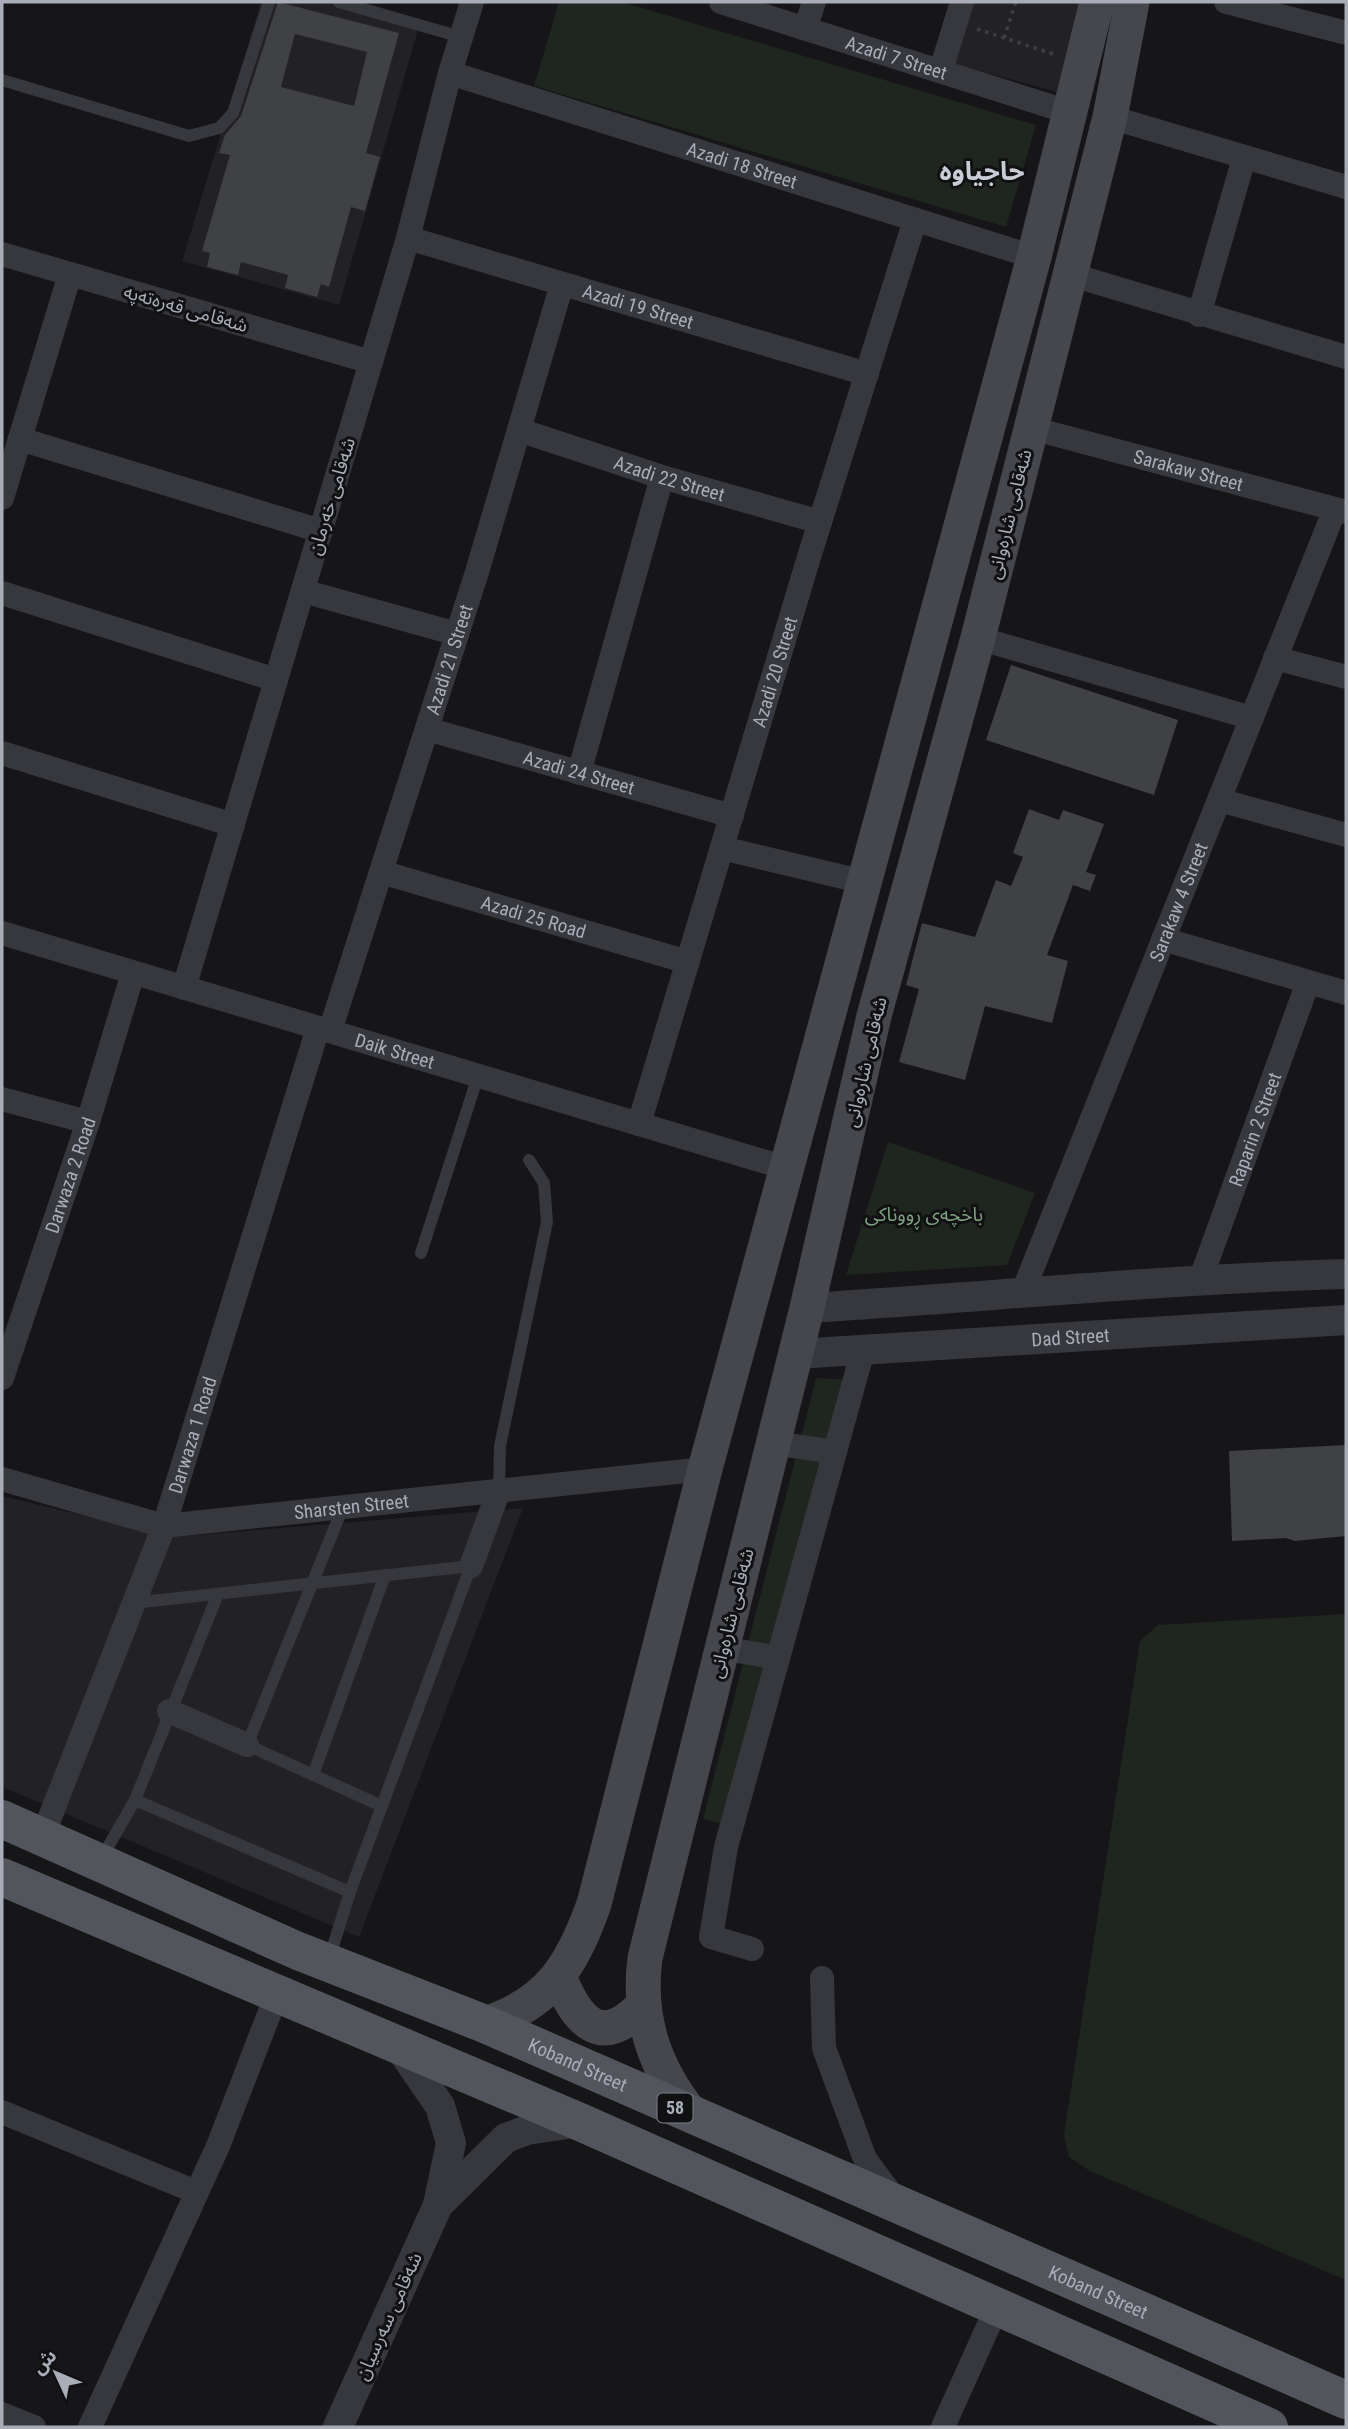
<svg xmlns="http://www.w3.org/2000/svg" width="1348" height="2429" viewBox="0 0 1348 2429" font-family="'Roboto Condensed','Noto Sans Arabic',sans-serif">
<rect width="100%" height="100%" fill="#161618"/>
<!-- built -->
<g fill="#222225">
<polygon points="261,2 336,2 419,26 339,305 182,261"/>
<polygon points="970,2 1088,2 1061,93 951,63"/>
<polygon points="2,1496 172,1537 523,1508 359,1937 2,1787"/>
</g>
<!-- green -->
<g fill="#1e261f">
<polygon points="559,2 622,2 1036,125 1006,227 534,86"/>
<polygon points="888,1142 1035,1193 1007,1265 846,1275"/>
<polygon points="816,1378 851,1380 734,1827 703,1819"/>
<polygon points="1346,1614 1346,2280 1090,2171 1069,2157 1064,2135 1140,1641 1158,1625"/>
</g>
<!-- building -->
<g fill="#404145" fill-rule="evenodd">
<path d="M278 2 399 33 366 153 380 157 365 211 351 207 329 287 321 284 317 297 285 288 288 275 241 262 238 275 207 267 210 253 202 251 230 155 219 153 225 135 241 116ZM295 34 367 52 354 106 281 87Z"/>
<polygon points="1011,665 1178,720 1154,795 986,740"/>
<polygon points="1029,809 1059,820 1063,810 1104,824 1086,872 1096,875 1090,891 1073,885 1047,955 1068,961 1052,1023 985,1006 965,1080 899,1062 919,989 906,985 922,923 975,937 996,880 1011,886 1023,857 1013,853"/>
<polygon points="1346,1445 1346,1536 1295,1541 1286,1538 1232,1541 1229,1451"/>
</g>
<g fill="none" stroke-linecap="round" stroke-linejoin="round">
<!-- path -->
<g stroke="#3d3f44" stroke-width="3.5" stroke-dasharray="3.5 5" stroke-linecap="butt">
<polyline points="977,29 1056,55"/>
<polyline points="1004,38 1016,2"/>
</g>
<!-- service -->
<g stroke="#37383d" stroke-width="12">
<polyline points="339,2 461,37"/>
<polyline points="2,80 189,136 219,128 233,113 269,2"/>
<polyline points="421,1253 478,1076"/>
<polyline points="499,1490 500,1446 547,1222 544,1183 529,1160"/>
<polyline points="343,1507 247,1745 382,1806"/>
<polyline points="133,1603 471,1566 350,1892 329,1959"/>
<polyline points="313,1775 385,1575"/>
<polyline points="135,1800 350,1892"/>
<polyline points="101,1859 135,1800 218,1594"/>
</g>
<!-- minor -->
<g stroke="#37383d" stroke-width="24">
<path id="s1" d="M721 2 1072 113"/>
<polyline points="1226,2 1346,33"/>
<polyline points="806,26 814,2"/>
<polyline points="941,70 962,2"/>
<path id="s2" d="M450 73 1034 257"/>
<polyline points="1110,117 1346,187"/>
<path id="s3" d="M408 238 867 374"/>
<polyline points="2,254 371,362"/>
<polyline points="1069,274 1346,357"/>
<polyline points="1199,315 1244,158"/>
<path id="s4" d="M1031 428 1346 512"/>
<path id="s5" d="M519 430 662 477 820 522"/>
<polyline points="20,439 321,531"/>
<polyline points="2,498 70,274"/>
<polyline points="303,591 457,634"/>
<polyline points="2,593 276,680"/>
<polyline points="978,638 1252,718"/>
<polyline points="1275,658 1346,677"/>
<path id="s6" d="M427 729 732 816"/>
<polyline points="2,753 233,825"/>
<polyline points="579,773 662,477"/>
<polyline points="1219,800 1346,835"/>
<polyline points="722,848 864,882"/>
<path id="s7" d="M381 872 688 962"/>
<path id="s8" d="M2 933 786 1168"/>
<polyline points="1163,939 1346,993"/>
<polyline points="184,988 408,238 450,73 472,2"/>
<path id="s9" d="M330 1031 477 572 562 284"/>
<polyline points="2,1099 88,1122"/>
<path id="s10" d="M639 1124 809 557 915 220"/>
<path id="s11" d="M1201 1278 1308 982"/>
<path id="s12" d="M1022 1294 1335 509"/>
<path id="s13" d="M2 1378 88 1122 133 973"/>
<polyline points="773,1443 835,1452"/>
<path id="s14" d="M2 1479 164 1526 705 1469"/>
<polyline points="471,1566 499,1490"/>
<polyline points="722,1648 778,1658"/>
<polyline points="169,1711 247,1745"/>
<path id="s15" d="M43 1835 164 1526 318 1028"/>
<polyline points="752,1949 711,1937 726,1847 863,1350"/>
<polyline points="822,1978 824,2048 865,2159 896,2201"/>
<polyline points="2,2112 196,2192"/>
<polyline points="2,2414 34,2427"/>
<polyline points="90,2427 218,2146 278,1991"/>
<polyline points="943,2427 997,2307"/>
</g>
<!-- tertiary -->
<g stroke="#37383d" stroke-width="30">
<path d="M807 1308C987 1297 1166 1279 1346 1274"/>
<path id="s16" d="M795 1354 1346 1320"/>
<polyline points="438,2205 506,2138 527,2130 580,2122"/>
<polyline points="338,2427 438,2205 451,2143 440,2106 396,2042"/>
</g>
<!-- secondary -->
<g stroke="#45474d" stroke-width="35">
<path d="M559 1977C578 2022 601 2050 643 2005"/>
<path d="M485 2024C550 2003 572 1965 594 1904L705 1469 1034 257 1097 2"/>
<path d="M693 2116C655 2070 637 2019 645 1958L807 1308 874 1016 978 638 1110 117 1132 2"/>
</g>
<!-- primary -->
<g stroke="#53555c" stroke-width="38">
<path id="s17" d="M2 1819 298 1951 485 2024 1346 2400"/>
<polyline points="2,1877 580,2122 1269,2427"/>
</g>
</g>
<g text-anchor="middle" stroke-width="6" stroke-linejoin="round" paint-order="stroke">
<!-- shield labels -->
<rect fill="#111113" stroke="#7b7e86" stroke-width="2" x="657.5" y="2093.5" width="35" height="29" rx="5"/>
<g font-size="18" font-weight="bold" fill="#a8adb8">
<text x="675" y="2114">58</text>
</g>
<!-- street labels -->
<g font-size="19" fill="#a8adb8" stroke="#111113">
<text dy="7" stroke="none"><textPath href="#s1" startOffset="184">Azadi 7 Street</textPath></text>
<text dy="7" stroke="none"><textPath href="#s2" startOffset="306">Azadi 18 Street</textPath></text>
<text dy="7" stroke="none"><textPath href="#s3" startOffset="240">Azadi 19 Street</textPath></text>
<text transform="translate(186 308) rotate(16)" y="7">شەقامی قەرەتەپە</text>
<text dy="7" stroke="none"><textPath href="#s4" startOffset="163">Sarakaw Street</textPath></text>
<text dy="7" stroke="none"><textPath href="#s5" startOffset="158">Azadi 22 Street</textPath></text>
<text transform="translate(331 496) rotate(-73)" y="7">شەقامی خەرمان</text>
<text transform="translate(1009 514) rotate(-76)" y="7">شەقامی شارەوانی</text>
<text dy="7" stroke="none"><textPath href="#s9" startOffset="390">Azadi 21 Street</textPath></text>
<text dy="7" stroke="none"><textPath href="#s10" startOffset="472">Azadi 20 Street</textPath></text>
<text dy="7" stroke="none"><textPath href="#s6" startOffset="158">Azadi 24 Street</textPath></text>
<text dy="7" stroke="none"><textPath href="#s12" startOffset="422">Sarakaw 4 Street</textPath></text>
<text dy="7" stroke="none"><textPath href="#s7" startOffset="159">Azadi 25 Road</textPath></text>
<text dy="7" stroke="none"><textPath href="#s8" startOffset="410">Daik Street</textPath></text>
<text transform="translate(865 1062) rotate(-77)" y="7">شەقامی شارەوانی</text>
<text dy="7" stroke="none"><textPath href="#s11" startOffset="158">Raparin 2 Street</textPath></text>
<text dy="7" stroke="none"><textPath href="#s13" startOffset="214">Darwaza 2 Road</textPath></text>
<text dy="7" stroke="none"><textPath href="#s16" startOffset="276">Dad Street</textPath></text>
<text dy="7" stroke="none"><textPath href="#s15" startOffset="427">Darwaza 1 Road</textPath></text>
<text dy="7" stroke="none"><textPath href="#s14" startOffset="357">Sharsten Street</textPath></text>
<text transform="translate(731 1613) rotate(-76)" y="7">شەقامی شارەوانی</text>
<text dy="7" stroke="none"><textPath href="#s17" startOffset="626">Koband Street</textPath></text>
<text dy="7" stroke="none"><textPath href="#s17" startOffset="1194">Koband Street</textPath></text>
<text transform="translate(388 2316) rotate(-66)" y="7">شەقامی سەرسیان</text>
</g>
<!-- park labels -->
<g font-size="19" fill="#7fa381" stroke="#111113">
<text x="924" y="1221">باخچەی ڕووناکی</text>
</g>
<!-- district labels -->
<g font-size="26" font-weight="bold" fill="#c9ccd4" stroke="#111113">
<text x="982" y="180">حاجیاوە</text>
</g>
</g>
<!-- border -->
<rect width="1348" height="2429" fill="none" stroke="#a8adb8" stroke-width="7"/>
<!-- north arrow -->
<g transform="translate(56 2373) rotate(314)" stroke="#111113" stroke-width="5" paint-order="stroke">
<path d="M0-5L12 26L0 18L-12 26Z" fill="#a8adb8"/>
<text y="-10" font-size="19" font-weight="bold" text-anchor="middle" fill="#a8adb8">ش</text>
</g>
</svg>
